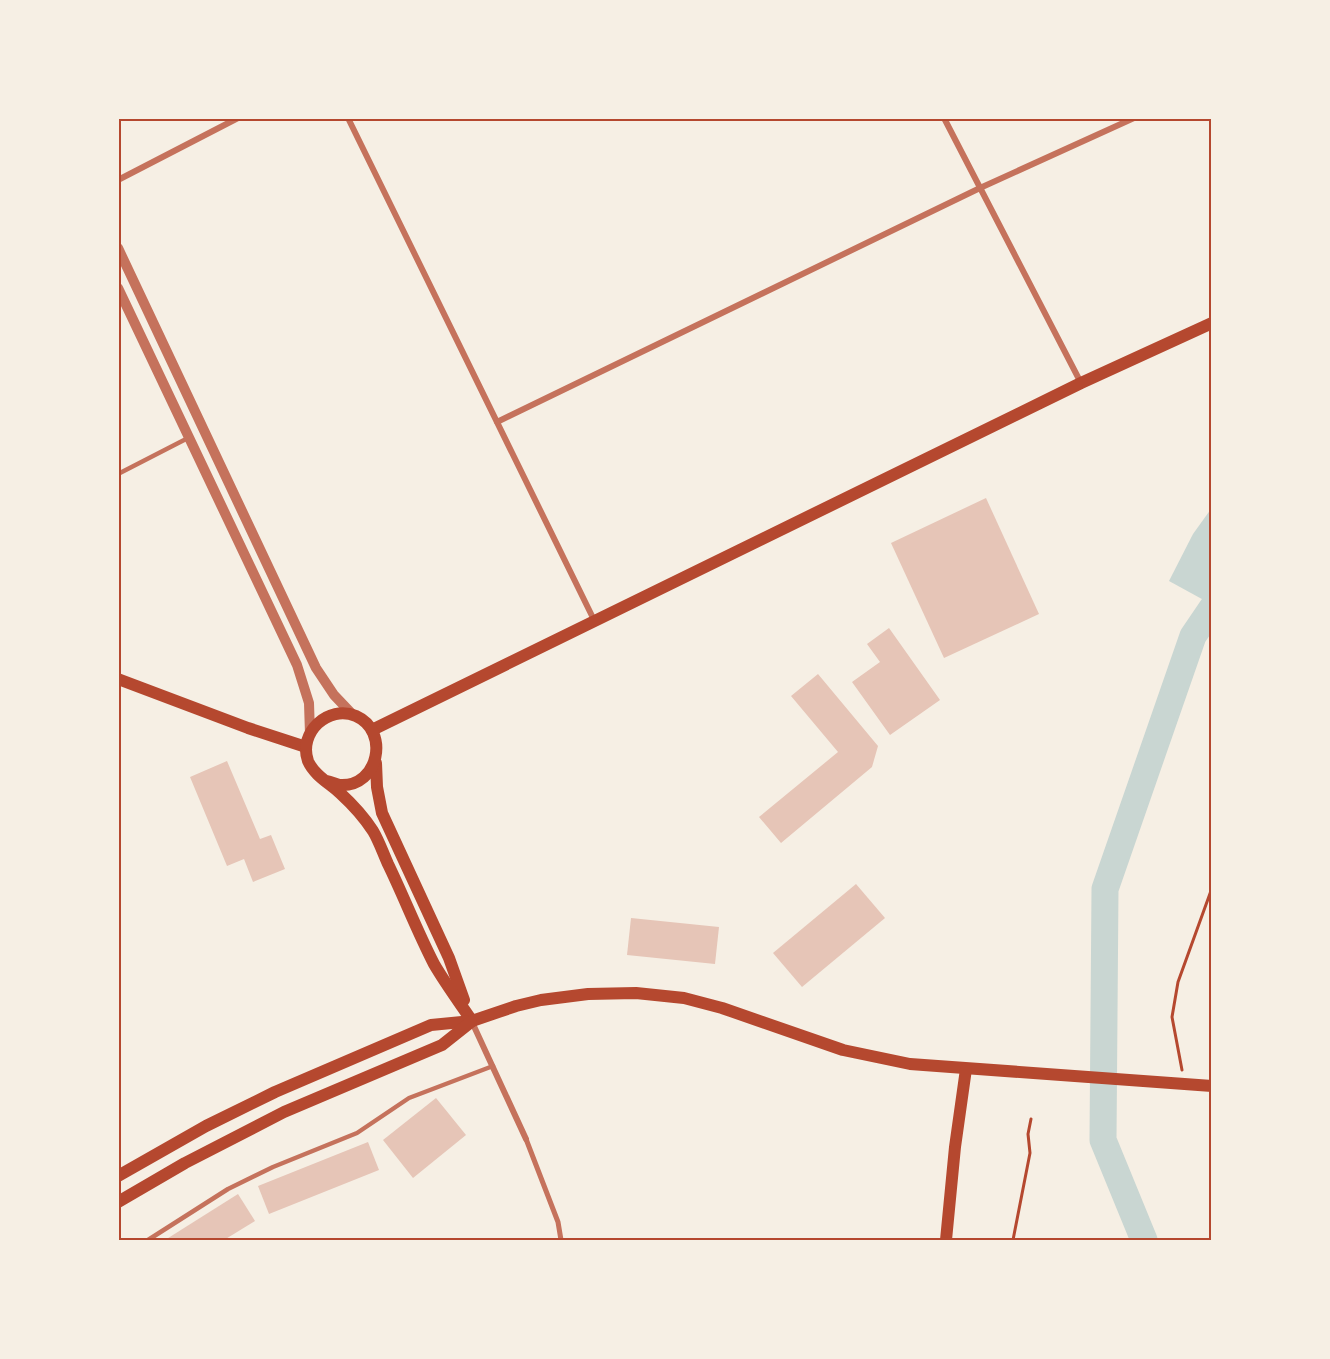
<svg xmlns="http://www.w3.org/2000/svg" width="1330" height="1359" viewBox="0 0 1330 1359" font-family="'Asap Condensed',sans-serif">
<rect width="100%" height="100%" fill="#f6efe4"/>
<!-- water -->
<polygon fill="#c9d6d2" points="1211,509 1211,604 1169,581 1193,534"/>
<g fill="none" stroke-linecap="round" stroke-linejoin="round">
<!-- river -->
<polyline stroke="#c9d6d2" stroke-width="27" points="1144,1240 1103,1140 1105,889 1193,636 1212,608"/>
</g>
<!-- building -->
<g fill="#e6c5b7">
<polygon points="986,498 1039,614 944,658 891,543"/>
<polygon points="889,628 940,700 890,735 852,682 880,662 867,644"/>
<polygon points="818,674 878,746 872,767 781,843 759,817 838,752 791,696"/>
<polygon points="227,761 260,839 271,835 285,869 253,882 244,859 227,866 190,777"/>
<polygon points="856,884 885,918 802,987 773,953"/>
<polygon points="631,918 719,927 715,964 627,955"/>
<polygon points="436,1098 466,1135 413,1178 383,1140"/>
<polygon points="368,1142 379,1170 269,1214 258,1186"/>
<polygon points="238,1194 255,1221 224,1240 165,1240"/>
</g>
<g fill="none" stroke-linecap="round" stroke-linejoin="round">
<!-- path -->
<g stroke="#b5482f" stroke-width="3">
<polyline points="1182,1070 1172,1017 1178,982 1212,888"/>
<polyline points="1013,1240 1030,1153 1028,1134 1031,1119"/>
</g>
<!-- service -->
<g stroke="#c5725c" stroke-width="4.5">
<polyline points="118,474 188,438"/>
<polyline points="148,1240 228,1189 273,1167 357,1133 409,1098 493,1066"/>
</g>
<!-- pedestrian -->
<polyline stroke="#c5725c" stroke-width="5" points="526,1139 558,1222 561,1240"/>
<!-- minor -->
<g stroke="#c5725c" stroke-width="6">
<polyline points="348,118 595,622"/>
<polyline points="944,118 1081,383"/>
<polyline points="118,180 238,118"/>
<polyline points="497,422 980,188 1134,118"/>
<polyline points="472,1022 526,1139"/>
</g>
<!-- tertiary -->
<g stroke="#c5725c" stroke-width="10">
<polyline points="118,248 316,668 334,695 353,715"/>
<polyline points="118,288 297,665 309,703 310,734"/>
</g>
<!-- secondary -->
<g stroke="#b5482f" stroke-width="12">
<polyline points="118,679 248,728 306,747"/>
<polyline points="372,730 1081,383 1212,323"/>
<polyline points="376,763 377,787 382,813 449,958 464,1000"/>
<path d="M326 781C331 782 336 784 340 785 379 787 390 731 356 716 328 704 298 733 308 761 314 775 329 783 340 793 352 804 364 817 373 831 379 841 383 853 388 864 404 897 417 931 434 964 445 983 459 1002 472 1021"/>
<polyline points="118,1176 206,1126 275,1092 431,1025 472,1021 516,1006 541,1000 588,994 636,993 684,998 722,1008 843,1050 910,1064 1212,1086"/>
<polyline points="118,1202 185,1163 284,1112 442,1045 471,1022"/>
<polyline points="946,1240 955,1147 966,1069"/>
</g>
</g>
<!-- border -->
<rect width="1330" height="1359" fill="none" stroke="#f6efe4" stroke-width="240"/>
<rect x="120" y="120" width="1090" height="1119" fill="none" stroke="#b5482f" stroke-width="2"/>
</svg>
